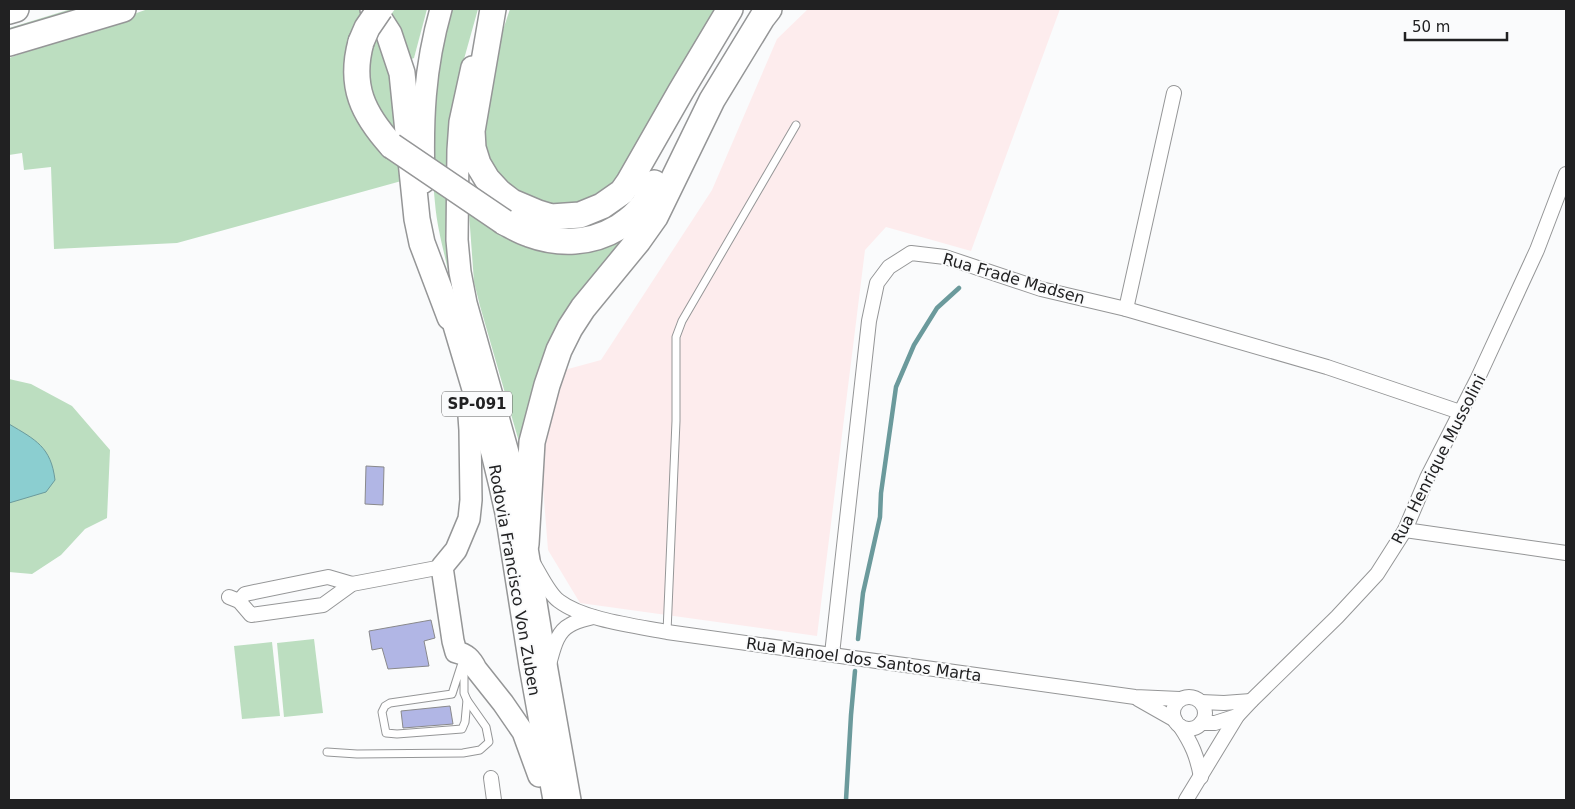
<svg xmlns="http://www.w3.org/2000/svg" width="1575" height="809" viewBox="0 0 1575 809" font-family="'DejaVu Sans',sans-serif">
<rect width="100%" height="100%" fill="#fafbfc"/>
<!-- industrial -->
<polygon fill="#fdeced" points="808,9 1060,9 971,251 886,227 865,250 817,636 580,603 548,550 540,449 557,372 601,360 712,190 777,39"/>
<!-- green -->
<g fill="#bcdec0">
<polygon points="71,9 104,9 9,37 9,28"/>
<polygon points="148,9 362,9 365,13 352,50 406,169 405,180 177,243 54,249 51,167 24,170 22,153 9,155 9,58"/>
<polygon points="395,9 427,9 414,58 407,61 390,16"/>
<path d="M451 9H478L459 77 453 274 449 275C444 251 437 228 435 203 428 138 435 72 451 9Z"/>
<polygon points="510,9 721,9 620,183 580,208 533,204 487,166 480,128 490,69"/>
<polygon points="379,33 386,50 403,139 382,119 367,80 373,43"/>
<polygon points="469,213 502,235 520,244 632,229 526,438 519,442 480,306 474,282"/>
<polygon points="9,379 31,384 72,406 110,450 107,518 85,529 61,555 32,574 9,572"/>
<polygon points="314,639 323,713 284,717 277,643"/>
<polygon points="272,642 280,716 242,719 234,646"/>
</g>
<!-- water -->
<path fill="#8bced0" stroke="#6b9a9c" d="M9 424C36 440 51 447 55 480L46 492 9 503Z"/>
<g fill="none" stroke-linecap="round" stroke-linejoin="round">
<!-- stream -->
<g stroke="#6b9a9c" stroke-width="4.5">
<polyline points="858,639 863,593 880,517 881,493 896,387 914,345 937,308 959,288"/>
<polyline points="846,800 851,715 855,671"/>
</g>
</g>
<!-- building -->
<g fill="#b1b6e5" stroke="#89898b">
<polygon points="366,466 384,467 383,505 365,504"/>
<polygon points="431,620 435,638 424,641 429,666 388,669 382,648 372,650 369,631"/>
<polygon points="450,706 453,724 403,728 401,711"/>
</g>
<g fill="none" stroke-linecap="round" stroke-linejoin="round">
<!-- service casing -->
<g stroke="#959697" stroke-width="9">
<g id="service">
<polyline points="667,632 676,421 676,337 682,321 796,125"/>
<polyline points="468,662 461,666 452,694 390,703 385,706 382,712 386,733 397,734 462,729 465,722 467,700 464,693 464,672 467,669 473,669"/>
<polyline points="327,752 357,754 463,753 480,750 489,742 486,727 467,700"/>
</g>
</g>
<!-- minor casing -->
<g stroke="#959697" stroke-width="16">
<g id="minor">
<polyline points="1126,309 1174,93"/>
<polyline points="1405,530 1566,553"/>
<path d="M533 563C540 574 549 594 559 601 584 620 636 626 667 632L1135 697 1180 699"/>
<polyline points="229,597 239,601 251,615 323,605 352,584 442,567"/>
<polyline points="239,601 245,594 328,577 352,584"/>
<polyline points="832,654 869,321 877,283 889,267 911,253 945,257 1041,289 1126,309 1327,367 1460,412"/>
<path d="M549 664C553 651 556 632 570 625 576 621 586 619 593 617"/>
<circle cx="1189" cy="713" r="16"/>
<polyline points="1138,699 1175,720"/>
<polyline points="1201,702 1224,703 1251,701"/>
<polyline points="1201,723 1215,723 1237,716"/>
<path d="M1180 726C1192 744 1197 756 1201 777"/>
<polyline points="491,778 494,800"/>
<polyline points="1186,800 1237,716 1251,701 1337,617 1377,574 1405,530 1427,478 1477,380 1537,250 1566,174"/>
</g>
</g>
<!-- primary casing -->
<g stroke="#959697" stroke-width="24">
<g id="primary">
<polyline points="472,67 460,122 458,150 457,240 460,272 466,303 516,481 547,670 570,800"/>
<path d="M424 182C422 120 424 69 441 9"/>
<polyline points="447,302 492,453 500,486 506,513 530,666 554,800"/>
<path d="M468 402 470 430 471 500 469 519 456 550 442 567 453 641 456 652C466 654 471 659 476 669L503 703 523 732 539 776"/>
</g>
</g>
<!-- motorway casing -->
<g stroke="#959697" stroke-width="28">
<g id="motorway">
<polyline points="373,9 389,34 402,73 417,219 422,243 450,317"/>
<polyline points="493,9 472,131 473,148 478,164 487,179 499,192 512,202 538,213 551,217 580,215 602,206 622,192 629,182 681,91 730,9"/>
<polyline points="9,11 16,9"/>
<path d="M361 42C349 86 363 114 392 146"/>
<polyline points="9,43 123,9"/>
<path d="M504 222C512 226 520 231 529 234 559 245 591 244 619 227 628 221 638 213 644 204 648 197 651 189 654 183"/>
<polyline points="526,544 532,442 547,385 559,350 570,328 583,308 638,241 655,217 712,100 762,18 769,9"/>
</g>
</g>
<!-- service -->
<use href="#service" stroke="#fff" stroke-width="7"/>
<!-- minor -->
<use href="#minor" stroke="#fff" stroke-width="14"/>
<!-- primary -->
<use href="#primary" stroke="#fff" stroke-width="21"/>
<!-- motorway -->
<use href="#motorway" stroke="#fff" stroke-width="25"/>
<!-- motorway-bridge casing -->
<g stroke="#959697" stroke-width="28" stroke-linecap="butt">
<g id="motorway-bridge">
<polyline points="361,42 367,28 380,9"/>
<polyline points="392,146 504,222"/>
</g>
</g>
<!-- motorway-bridge -->
<use href="#motorway-bridge" stroke="#fff" stroke-width="25"/>
</g>
<g text-anchor="middle" stroke-width="4" stroke-linejoin="round" paint-order="stroke">
<!-- shield labels -->
<rect fill="#fafbfc" stroke="#626263" stroke-width="1" x="442" y="391.5" width="70" height="25" rx="4"/>
<g font-size="15" font-weight="bold" fill="#212122">
<text x="477" y="409">SP-091</text>
</g>
<!-- street labels -->
<g font-size="16" fill="#212122" stroke="#fafbfc">
<text transform="translate(1014 278) rotate(16)" y="6">Rua Frade Madsen</text>
<text transform="translate(1438 459) rotate(-63)" y="6">Rua Henrique Mussolini</text>
<text transform="translate(515 580) rotate(80)" y="6">Rodovia Francisco Von Zuben</text>
<text transform="translate(864 659) rotate(8)" y="6">Rua Manoel dos Santos Marta</text>
</g>
</g>
<!-- border -->
<rect width="1575" height="809" fill="none" stroke="#212122" stroke-width="20"/>
<!-- scale -->
<path d="M1405 32v8h102v-8" fill="none" stroke="#212122" stroke-width="2.5"/>
<text x="1412" y="32" font-size="15" fill="#212122" stroke="#fafbfc" stroke-width="4" paint-order="stroke">50 m</text>
</svg>
